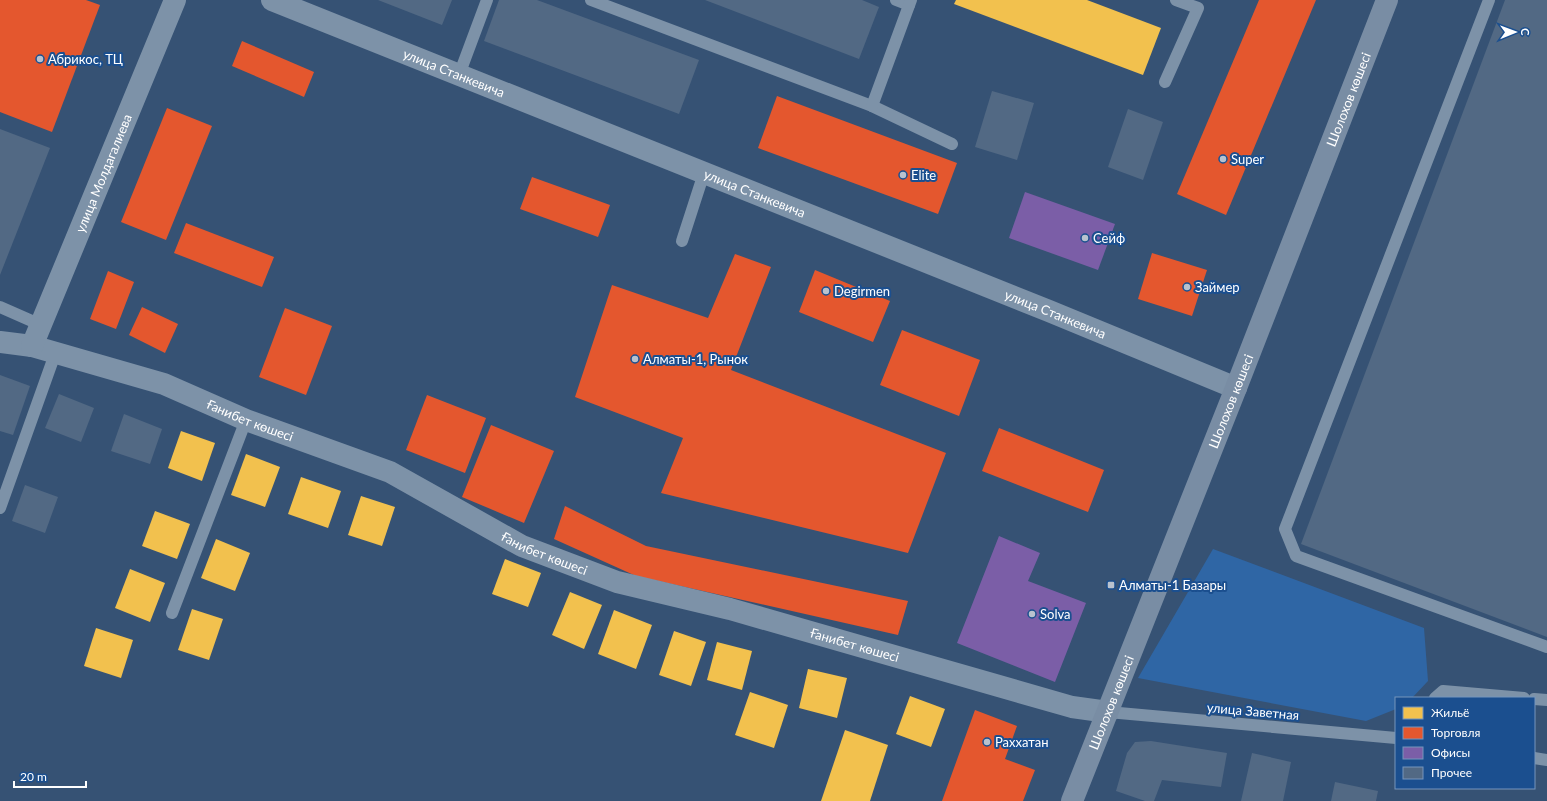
<svg xmlns="http://www.w3.org/2000/svg" width="1547" height="801" viewBox="0 0 1547 801" font-family="Lato,sans-serif">
<rect width="100%" height="100%" fill="#365274"/>
<!-- green -->
<polygon fill="#2f66a5" points="1213,549 1424,628 1428,681 1412,698 1396,698 1396,709 1366,721 1138,678"/>
<!-- homes -->
<g fill="#f2c14e">
<polygon points="956,0 1087,0 1161,28 1143,75 954,4"/>
<polygon points="181,431 215,443 202,481 168,468"/>
<polygon points="246,454 280,467 265,507 231,495"/>
<polygon points="301,477 341,491 328,528 288,514"/>
<polygon points="361,496 395,507 382,546 348,535"/>
<polygon points="155,511 190,524 177,559 142,546"/>
<polygon points="216,539 250,553 235,591 201,578"/>
<polygon points="505,559 541,573 528,607 492,594"/>
<polygon points="130,569 165,583 150,622 115,608"/>
<polygon points="570,592 602,605 584,649 552,635"/>
<polygon points="192,609 223,619 209,660 178,650"/>
<polygon points="614,610 652,625 636,669 598,654"/>
<polygon points="96,628 133,640 121,678 84,666"/>
<polygon points="674,631 706,642 691,686 659,675"/>
<polygon points="717,642 752,651 742,690 707,680"/>
<polygon points="808,669 847,678 837,718 799,708"/>
<polygon points="750,692 788,705 774,748 735,735"/>
<polygon points="910,696 945,709 931,747 896,734"/>
<polygon points="845,730 888,745 870,801 821,801"/>
</g>
<!-- shops -->
<g fill="#e4572e">
<polygon points="0,0 86,0 100,5 52,132 0,112"/>
<polygon points="1259,0 1316,0 1226,215 1177,194"/>
<polygon points="242,41 314,72 304,97 232,66"/>
<polygon points="777,96 957,163 938,214 758,148"/>
<polygon points="167,108 212,126 166,240 121,222"/>
<polygon points="532,177 610,205 598,237 520,209"/>
<polygon points="186,223 274,257 262,287 174,253"/>
<polygon points="1152,253 1207,270 1192,316 1138,299"/>
<polygon points="735,254 771,267 731,370 946,453 908,553 661,493 683,438 575,397 612,285 708,318"/>
<polygon points="815,270 890,301 873,342 799,312"/>
<polygon points="108,271 134,282 116,329 90,319"/>
<polygon points="142,307 178,324 165,353 129,335"/>
<polygon points="285,308 332,326 306,395 259,377"/>
<polygon points="902,330 980,360 959,416 880,385"/>
<polygon points="427,395 486,418 465,473 406,450"/>
<polygon points="491,425 554,451 524,523 462,497"/>
<polygon points="999,428 1104,470 1088,512 982,471"/>
<polygon points="565,506 646,546 908,601 898,635 636,576 554,539"/>
<polygon points="975,710 1017,726 1005,759 1035,770 1023,801 942,801"/>
</g>
<!-- offices -->
<g fill="#7b5ea7">
<polygon points="1025,192 1115,224 1098,270 1009,238"/>
<polygon points="999,536 1040,553 1028,581 1086,603 1055,682 957,643"/>
</g>
<!-- building -->
<g fill="#526984">
<polygon points="378,0 452,0 442,25"/>
<polygon points="499,0 537,0 699,60 679,114 484,41"/>
<polygon points="705,0 862,0 879,7 859,59"/>
<polygon points="1505,0 1547,0 1547,637 1301,544"/>
<polygon points="992,91 1034,103 1017,160 975,147"/>
<polygon points="1128,109 1163,122 1143,180 1108,167"/>
<polygon points="0,129 50,148 0,275"/>
<polygon points="0,375 30,386 13,435 0,431"/>
<polygon points="59,394 94,408 81,442 45,428"/>
<polygon points="124,414 162,429 150,464 111,451"/>
<polygon points="25,485 58,497 45,533 12,521"/>
<polygon points="1151,741 1227,753 1221,787 1162,780 1154,801 1145,801 1116,791 1127,753 1135,742"/>
<polygon points="1252,753 1291,762 1283,801 1241,801"/>
<polygon points="1335,782 1378,791 1376,801 1331,801"/>
</g>
<g fill="none" stroke-linecap="round" stroke-linejoin="round">
<!-- lane -->
<g stroke="#7d92a8" stroke-width="12">
<polyline points="591,0 872,106 952,144"/>
<polyline points="896,0 909,5"/>
<polyline points="1489,0 1285,529 1296,556 1547,647"/>
<polyline points="459,75 487,0"/>
<polyline points="1165,82 1198,8 1176,0"/>
<polyline points="872,106 911,0"/>
<polyline points="682,241 704,173"/>
<polyline points="0,307 41,325"/>
<polyline points="0,508 55,354"/>
<polyline points="172,613 246,420"/>
<polyline points="1435,698 1443,691 1524,698"/>
<polyline points="1534,699 1547,700"/>
<polyline points="1108,712 1396,738"/>
<polyline points="1534,758 1547,760"/>
</g>
<!-- street -->
<g stroke="#7d92a8" stroke-width="22">
<path id="s1" d="M272 0 1049 311 1236 388"/>
<path id="s2" d="M0 342 32 346 164 384 246 420 390 472 522 546 617 582 730 609 1072 707 1108 712"/>
<path id="s3" d="M32 346 175 0"/>
</g>
<!-- secondary -->
<path stroke="#798da4" stroke-width="22" id="s4" d="M1072 801 1236 388 1387 0"/>
</g>
<!-- markers -->
<g fill="#b9c2ce" stroke="#1b4f8f" stroke-width="1.5">
<circle cx="40" cy="59" r="4"/>
<circle cx="1223" cy="159" r="4"/>
<circle cx="903" cy="175" r="4"/>
<circle cx="1085" cy="238" r="4"/>
<circle cx="1187" cy="287" r="4"/>
<circle cx="826" cy="291" r="4"/>
<circle cx="635" cy="359" r="4"/>
<rect x="1107" y="581" width="8" height="8" rx="2"/>
<circle cx="1032" cy="614" r="4"/>
<circle cx="987" cy="742" r="4"/>
</g>
<g text-anchor="middle" stroke-width="4" stroke-linejoin="round" paint-order="stroke">
<!-- poi labels -->
<g font-size="13" fill="#fff" stroke="#1b4f8f" text-anchor="start">
<text x="48" y="64">Абрикос, ТЦ</text>
<text x="1231" y="164">Super</text>
<text x="911" y="180">Elite</text>
<text x="1093" y="243">Сейф</text>
<text x="1195" y="292">Займер</text>
<text x="834" y="296">Degirmen</text>
<text x="643" y="364">Алматы-1, Рынок</text>
<text x="1119" y="590">Алматы-1 Базары</text>
<text x="1040" y="619">Solva</text>
<text x="995" y="747">Раххатан</text>
</g>
<!-- street labels -->
<g font-size="13" fill="#fff" stroke="#1b4f8f">
<text dy="5" stroke="none"><textPath href="#s1" startOffset="196">улица Станкевича</textPath></text>
<text dy="5" stroke="none"><textPath href="#s4" startOffset="754">Шолохов көшесі</textPath></text>
<text dy="5" stroke="none"><textPath href="#s3" startOffset="187">улица Молдагалиева</textPath></text>
<text dy="5" stroke="none"><textPath href="#s1" startOffset="520">улица Станкевича</textPath></text>
<text dy="5" stroke="none"><textPath href="#s1" startOffset="844">улица Станкевича</textPath></text>
<text dy="5" stroke="none"><textPath href="#s4" startOffset="430">Шолохов көшесі</textPath></text>
<text dy="5" stroke="none"><textPath href="#s2" startOffset="263">Ғанибет көшесі</textPath></text>
<text dy="5" stroke="none"><textPath href="#s2" startOffset="587">Ғанибет көшесі</textPath></text>
<text dy="5" stroke="none"><textPath href="#s2" startOffset="911">Ғанибет көшесі</textPath></text>
<text dy="5" stroke="none"><textPath href="#s4" startOffset="106">Шолохов көшесі</textPath></text>
<text transform="translate(1253 711) rotate(5)" y="5">улица Заветная</text>
</g>
</g>
<!-- legend -->
<rect x="1395" y="697" width="140" height="92" fill="#1b4f8f" stroke="#7695bc"/>
<rect x="1403" y="707" width="20" height="12" fill="#f2c14e" stroke="#7695bc"/>
<text x="1431" y="717" font-size="12" fill="#ffffff">Жильё</text>
<rect x="1403" y="727" width="20" height="12" fill="#e4572e" stroke="#7695bc"/>
<text x="1431" y="737" font-size="12" fill="#ffffff">Торговля</text>
<rect x="1403" y="747" width="20" height="12" fill="#7b5ea7" stroke="#7695bc"/>
<text x="1431" y="757" font-size="12" fill="#ffffff">Офисы</text>
<rect x="1403" y="767" width="20" height="12" fill="#526984" stroke="#7695bc"/>
<text x="1431" y="777" font-size="12" fill="#ffffff">Прочее</text>
<!-- north arrow -->
<g transform="translate(1515 32) rotate(89)" stroke="#1b4f8f" stroke-width="3" paint-order="stroke">
<path d="M0-3L7 15L0 10L-7 15Z" fill="#ffffff"/>
<text y="-6" font-size="11" font-weight="bold" text-anchor="middle" fill="#ffffff">С</text>
</g>
<!-- scale -->
<path d="M14 781v6h72v-6" fill="none" stroke="#ffffff" stroke-width="2"/>
<text x="20" y="781" font-size="12" fill="#ffffff" stroke="#1b4f8f" stroke-width="3" paint-order="stroke">20 m</text>
</svg>
